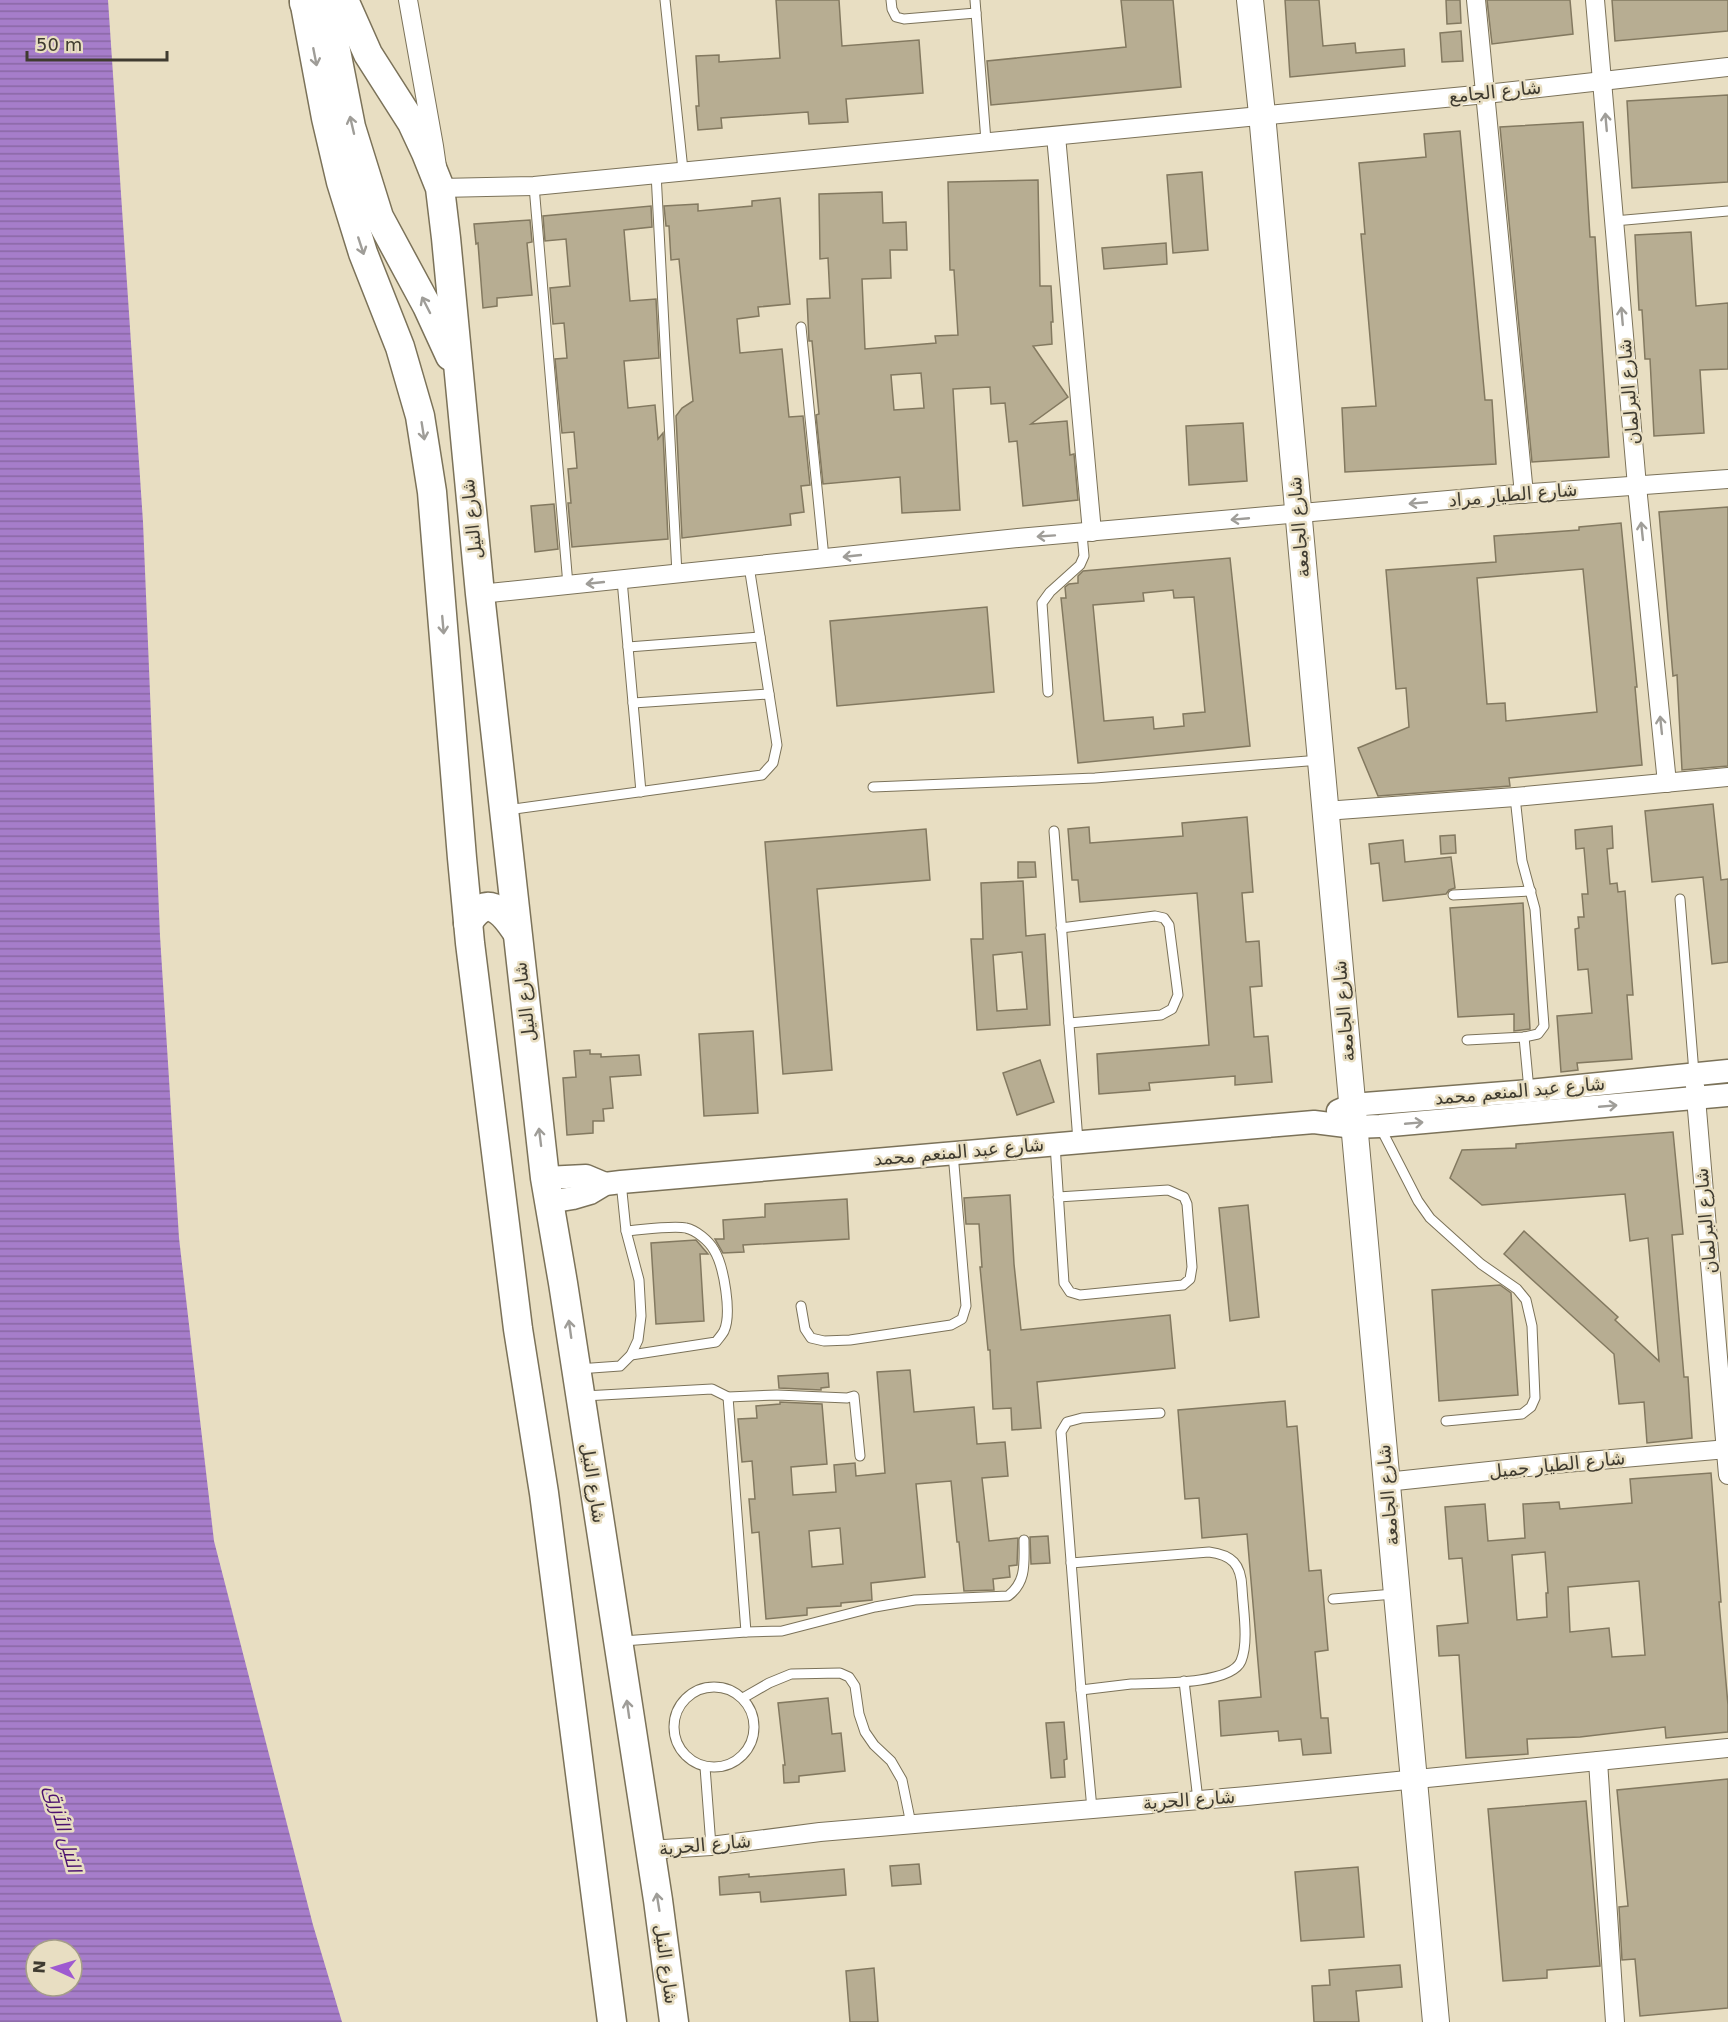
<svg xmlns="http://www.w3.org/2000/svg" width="1728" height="2022" viewBox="0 0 1728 2022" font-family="'DejaVu Sans',Cairo,sans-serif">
<defs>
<pattern id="water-rules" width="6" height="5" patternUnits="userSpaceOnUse" patternTransform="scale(1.5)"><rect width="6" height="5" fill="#a67dca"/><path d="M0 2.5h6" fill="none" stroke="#8968a4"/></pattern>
</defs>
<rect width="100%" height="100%" fill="#e8dec2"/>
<!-- water -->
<path fill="url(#water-rules)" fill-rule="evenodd" d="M0 0H108L143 522 160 936 179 1238 214 1541 313 1925 342 2022H0ZM36 1950H72V1986H36Z"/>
<!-- building -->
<g fill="#b7ad92" stroke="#837960" stroke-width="1.5" fill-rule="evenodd">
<polygon points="776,0 839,0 842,46 919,40 923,93 846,99 848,122 809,124 808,112 721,118 722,128 698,130 696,106 699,106 696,56 719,55 719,62 780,58"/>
<polygon points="1121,0 1173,0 1181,87 991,105 987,61 1126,47"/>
<polygon points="1285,0 1319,0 1323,46 1355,43 1356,53 1404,49 1405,66 1290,77"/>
<polygon points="1446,0 1460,0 1461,23 1447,24"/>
<polygon points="1487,0 1570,0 1573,34 1492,44"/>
<polygon points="1612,0 1728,0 1728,31 1615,41"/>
<polygon points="1461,31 1463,61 1442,62 1440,33"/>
<polygon points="1728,95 1728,182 1632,188 1627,101"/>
<polygon points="1583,122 1590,237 1595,237 1609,457 1532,462 1500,127"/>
<polygon points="1460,131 1485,400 1492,400 1496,464 1345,472 1342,408 1376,406 1361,234 1365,234 1359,163 1426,157 1424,134"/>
<polygon points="1202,172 1208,250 1173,253 1167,175"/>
<path d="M1038 180 1040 286H1051L1053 322H1051L1052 344 1033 346 1068 397 1031 424 1067 421 1070 455 1074 454 1078 500 1023 506 1017 441 1009 442 1005 403 991 404 990 387 953 389 960 510 902 513 900 477 823 484 816 415 819 414 812 341H809L807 299 830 298 828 258 820 259 819 194 882 192 883 223 906 222 907 250H890L891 278 862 279 865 349 936 343 935 336 958 335 954 270H950L948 182ZM921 373 924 408 894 410 891 375Z"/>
<polygon points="780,198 790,304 758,307 759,316 737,319 740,353 782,349 789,417 803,416 810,485 801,486 804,512 790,514 791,525 682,538 676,416 682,408 693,401 679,259 671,260 669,226 666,226 664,206 698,204 698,211 752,206 752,201"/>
<polygon points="651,206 652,227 624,230 630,301 656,299 659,358 624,361 628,408 655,405 658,439 663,433 668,539 572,547 568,503 571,503 568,469 577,468 574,432 562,433 555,359 567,358 564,323 553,324 550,288 570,286 566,239 545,241 543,216"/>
<polygon points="530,220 532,242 527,243 532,295 497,298 497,306 483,308 478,243 476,244 474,224"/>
<polygon points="1691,232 1696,306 1728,303 1728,369 1700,370 1704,433 1654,436 1650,359 1645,359 1642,310 1639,310 1635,235"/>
<polygon points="1166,243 1167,264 1104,269 1102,248"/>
<polygon points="1243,423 1247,481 1189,485 1186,426"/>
<polygon points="554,504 558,549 535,552 531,506"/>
<polygon points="1728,507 1728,766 1682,770 1677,675 1673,676 1659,512"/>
<path d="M1621 523 1637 687H1635L1642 765 1509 778 1510 786 1378 796 1358 748 1409 727 1406 688 1396 689 1386 570 1496 562 1494 536 1579 530V527ZM1583 569 1597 712 1506 721 1505 703 1487 704 1477 578Z"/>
<path d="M1230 558 1250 746 1078 763 1061 598H1066L1065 587 1069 584 1078 583V576L1083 571ZM1173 590 1174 598 1194 597 1205 712 1183 714 1184 726 1154 729 1153 717 1104 721 1093 605 1144 601 1143 593Z"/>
<polygon points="987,607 994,692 837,706 830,621"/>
<polygon points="1713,804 1721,880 1728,879 1728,962 1712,964 1703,877 1652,882 1645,811"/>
<polygon points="1247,817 1253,892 1242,893 1246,942 1259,941 1262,986 1250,987 1254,1037 1268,1036 1272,1082 1235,1085 1235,1076 1149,1083 1150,1090 1099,1094 1097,1054 1209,1045 1197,893 1080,902 1078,880 1072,880 1068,829 1089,827 1090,843 1183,836 1182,823"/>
<polygon points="1612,826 1613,848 1607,849 1610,884 1617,883 1618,892 1625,891 1633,995 1627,995 1632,1059 1577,1063 1578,1070 1561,1072 1557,1016 1592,1013 1588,969 1578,970 1575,929 1579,928 1578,917 1584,917 1582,894 1588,894 1584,848 1576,849 1575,830"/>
<polygon points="926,829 930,880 817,889 832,1070 783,1074 765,842"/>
<polygon points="1455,835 1456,853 1441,854 1440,836"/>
<polygon points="1403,840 1405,862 1451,857 1455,888 1449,890 1446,894 1383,901 1379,863 1371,864 1369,844"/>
<polygon points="1018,862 1035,862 1036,877 1018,878"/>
<path d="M1023 881 1026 936 1045 934 1050 1025 977 1030 971 939H983L981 883ZM1022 952 1027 1009 997 1011 993 955Z"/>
<polygon points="1523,903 1530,1029 1514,1031 1514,1014 1458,1017 1450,908"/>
<polygon points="753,1031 758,1113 704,1116 699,1034"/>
<polygon points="590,1050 590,1054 601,1054 601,1057 639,1055 641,1075 610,1077 613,1108 603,1109 604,1121 593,1121 593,1133 567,1135 563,1078 576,1077 574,1051"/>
<polygon points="1040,1060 1054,1102 1017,1115 1003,1073"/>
<polygon points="1673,1132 1683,1234 1672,1235 1684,1377 1688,1377 1692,1438 1647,1443 1644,1402 1619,1404 1614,1354 1504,1254 1524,1231 1618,1317 1615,1320 1659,1361 1648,1238 1630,1241 1625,1194 1482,1205 1450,1178 1462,1150 1516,1148 1516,1144"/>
<polygon points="1010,1195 1014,1264 1021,1330 1170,1315 1175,1368 1037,1382 1041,1428 1012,1430 1011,1408 993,1409 990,1350 988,1350 980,1267 982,1267 979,1224 966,1224 964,1198"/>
<polygon points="847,1199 849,1239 743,1245 744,1252 723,1253 715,1239 724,1239 723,1220 765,1217 765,1204"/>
<polygon points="1248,1205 1259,1317 1230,1321 1219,1208"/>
<polygon points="696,1240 708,1254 700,1254 704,1321 656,1324 651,1243"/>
<polygon points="1500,1285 1511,1293 1518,1395 1439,1401 1432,1290"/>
<path d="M910 1370 914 1412 974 1407 977 1444 1005 1442 1008 1476 982 1478 989 1541 1018 1538 1017 1565 1009 1566 1010 1577 993 1579 994 1590 964 1591 959 1542H957L951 1481 916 1484 925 1577 871 1583 872 1600 841 1603V1606L807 1608V1615L766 1619 759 1532 752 1533 749 1499H755L752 1461 742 1462 738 1419 757 1418 756 1406 780 1404V1402L822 1404 827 1464 791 1467 793 1495 836 1492 834 1465 855 1463 856 1476 885 1473 877 1372ZM840 1528 843 1564 812 1567 809 1531Z"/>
<polygon points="828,1373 829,1387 821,1388 821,1390 779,1388 778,1376"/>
<polygon points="1285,1401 1287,1427 1297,1426 1309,1571 1321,1570 1328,1650 1315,1652 1321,1718 1328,1718 1331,1753 1303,1755 1301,1739 1279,1741 1278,1731 1221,1736 1219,1701 1261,1697 1247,1534 1202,1538 1199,1498 1185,1499 1178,1410"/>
<path d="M1711 1473 1721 1602H1719L1728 1705V1732L1666 1738 1665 1727 1580 1737 1527 1739 1528 1754 1466 1758 1459 1655 1439 1656 1437 1626 1468 1623 1462 1558 1449 1559 1445 1507 1485 1504 1488 1541 1525 1538 1523 1504 1559 1502 1560 1509 1632 1503 1630 1479ZM1545 1552 1548 1593H1546L1547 1617 1517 1620 1512 1555ZM1639 1581 1645 1655 1612 1657 1609 1628 1570 1632 1568 1587Z"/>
<polygon points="1048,1536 1050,1563 1031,1564 1030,1537"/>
<polygon points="828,1698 832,1734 841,1733 845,1771 799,1776 799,1782 784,1783 783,1765 785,1765 778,1703"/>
<polygon points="1064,1722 1067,1759 1064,1760 1065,1777 1051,1778 1046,1723"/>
<polygon points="1728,1779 1728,2008 1640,2016 1635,1959 1622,1960 1619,1907 1628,1906 1617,1790"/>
<polygon points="1586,1801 1600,1966 1547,1970 1547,1978 1503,1981 1488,1809"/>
<polygon points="919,1864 921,1884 892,1886 890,1866"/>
<polygon points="1358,1867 1364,1937 1301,1941 1295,1872"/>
<polygon points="844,1869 846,1895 761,1902 760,1892 720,1895 719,1877 749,1874 749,1877"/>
<polygon points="1400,1965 1402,1987 1356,1991 1359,2022 1314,2022 1312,1986 1330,1985 1329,1970"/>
<polygon points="874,1968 878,2022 850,2022 846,1971"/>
</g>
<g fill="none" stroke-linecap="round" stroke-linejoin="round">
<!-- service casing -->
<g stroke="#7b7259" stroke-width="11">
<g id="service">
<polyline points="665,0 683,170"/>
<polyline points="891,0 892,9 896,17 904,19 976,13"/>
<polyline points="975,0 986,141"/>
<polyline points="656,173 677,574"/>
<polyline points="534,186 568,585"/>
<polyline points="1614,221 1728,211"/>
<polyline points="801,327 824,558"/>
<polyline points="622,580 641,792"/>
<polyline points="628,647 760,637"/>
<polyline points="1048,692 1042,603 1050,592 1080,565 1084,556 1082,534"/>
<polyline points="633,703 769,694"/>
<polyline points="873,787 1095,778 1320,760"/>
<polyline points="507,810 762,775 773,763 777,745 749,566"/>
<polyline points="1054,831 1078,1141"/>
<polyline points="1453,895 1531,891"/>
<polyline points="1680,899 1694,1073"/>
<polyline points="1061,928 1155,916 1164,918 1169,925 1178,995 1172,1009 1161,1015 1069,1023"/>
<polyline points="1524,1037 1529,1090"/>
<polyline points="1467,1040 1524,1037 1538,1034 1544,1026 1535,909 1522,861 1515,797"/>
<polyline points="1380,1127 1418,1201 1430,1218 1481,1264 1517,1289 1526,1300 1532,1326 1535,1398 1531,1407 1522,1414 1446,1421"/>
<polyline points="1055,1144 1064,1283 1070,1292 1080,1295 1183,1285 1190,1279 1192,1267 1187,1204 1184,1197 1168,1190 1058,1197"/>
<path d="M626 1231C641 1230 673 1225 686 1228 696 1230 709 1241 714 1250 724 1266 732 1314 724 1331 722 1335 718 1339 716 1342L631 1355"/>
<polyline points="801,1306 805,1329 811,1338 824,1341 850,1340 951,1325 962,1319 966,1306 953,1153"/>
<polyline points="578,1369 620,1366 631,1355 638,1340 641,1316 639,1280 626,1231 621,1182"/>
<polyline points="584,1396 712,1389 728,1397 777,1395 847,1398 854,1396 860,1456"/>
<polyline points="728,1397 746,1632"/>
<path d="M1071 1563 1209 1552C1232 1555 1241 1564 1242 1588 1243 1609 1249 1642 1241 1661 1231 1685 1154 1683 1131 1684 1114 1686 1097 1688 1081 1690"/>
<polyline points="1333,1599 1394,1594"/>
<path d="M623 1641 746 1632 782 1631 875 1607 915 1600 1008 1596C1027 1582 1024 1562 1024 1540"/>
<polyline points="1184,1681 1198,1800"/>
<circle cx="714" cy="1727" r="40"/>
<polyline points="743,1698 769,1683 791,1674 840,1673 849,1677 855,1686 859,1714 865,1732 874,1745 891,1761 902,1780 911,1824"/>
<polyline points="705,1767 711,1846"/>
<polyline points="1092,1809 1081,1690 1061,1432 1067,1422 1082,1418 1160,1413"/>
</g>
</g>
<!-- minor casing -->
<g stroke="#7b7259" stroke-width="20">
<g id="minor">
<polyline points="408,0 434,146 440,188 534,186 1486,94 1728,67"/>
<polyline points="1476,0 1524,494"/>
<polyline points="1595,0 1637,486 1667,783"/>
<polyline points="1056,136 1092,532"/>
<polyline points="480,594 1018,538 1505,495 1728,479"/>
<polyline points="1325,811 1515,797 1728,777"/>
<polyline points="1695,1086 1728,1475"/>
<polyline points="1386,1482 1565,1463 1728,1449"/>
<polyline points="1598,1761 1615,2022"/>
<polyline points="649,1850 711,1846 820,1832 1247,1796 1728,1748"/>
</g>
</g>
<!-- tertiary casing -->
<g stroke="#7b7259" stroke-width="25">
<g id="tertiary">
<polyline points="1338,1111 1352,1105 1529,1091 1728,1071"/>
<polyline points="545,1178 586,1176 605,1184"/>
<polyline points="549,1202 573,1198 590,1193 605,1184 621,1182 1314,1122 1354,1127 1380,1126 1728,1095"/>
</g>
</g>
<!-- secondary casing -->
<g stroke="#7b7259" stroke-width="28">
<polyline id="secondary" points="1250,0 1262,114 1436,2022"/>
</g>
<!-- primary casing -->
<g stroke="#7b7259" stroke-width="31">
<g id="primary">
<polyline points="304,0 326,118 341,182 363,253 400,347 420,416 432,492 462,858 470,943 518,1329 544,1493 612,2022"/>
<polyline points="344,0 368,54 412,123 426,153 440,188 446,238 480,594 545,1178 563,1283 658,1900 674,2022"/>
<path d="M304 3C316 3 322 6 329 15L351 127 379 217 427 306 450 356"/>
<path d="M468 923C486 893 502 910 516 931"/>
</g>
</g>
<!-- service -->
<use href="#service" stroke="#fff" stroke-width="9"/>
<!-- minor -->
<use href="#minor" stroke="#fff" stroke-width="18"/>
<!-- tertiary -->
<use href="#tertiary" stroke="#fff" stroke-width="22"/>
<!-- secondary -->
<use href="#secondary" stroke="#fff" stroke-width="26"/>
<!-- primary -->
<use href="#primary" stroke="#fff" stroke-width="28"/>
</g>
<!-- one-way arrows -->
<defs><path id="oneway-shaft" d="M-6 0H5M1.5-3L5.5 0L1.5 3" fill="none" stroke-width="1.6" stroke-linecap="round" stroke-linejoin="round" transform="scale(1.5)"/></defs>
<g stroke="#9f9d98">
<use href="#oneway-shaft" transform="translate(315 57) rotate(79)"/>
<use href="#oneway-shaft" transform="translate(1606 122) rotate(-95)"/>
<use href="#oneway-shaft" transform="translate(352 125) rotate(-103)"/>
<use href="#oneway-shaft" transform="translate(361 246) rotate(72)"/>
<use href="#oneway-shaft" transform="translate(426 305) rotate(-117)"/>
<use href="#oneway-shaft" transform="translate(1622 316) rotate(-95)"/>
<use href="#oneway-shaft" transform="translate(423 431) rotate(81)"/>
<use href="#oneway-shaft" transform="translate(1418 503) rotate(175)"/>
<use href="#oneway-shaft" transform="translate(1240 519) rotate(175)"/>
<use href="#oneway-shaft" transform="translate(1642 531) rotate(-96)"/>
<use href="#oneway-shaft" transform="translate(1046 536) rotate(176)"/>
<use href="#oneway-shaft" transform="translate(852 556) rotate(174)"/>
<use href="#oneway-shaft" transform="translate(595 583) rotate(174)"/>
<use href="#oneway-shaft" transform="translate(443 625) rotate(85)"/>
<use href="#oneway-shaft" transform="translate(1661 725) rotate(-96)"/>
<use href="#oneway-shaft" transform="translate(1608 1106) rotate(-5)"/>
<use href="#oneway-shaft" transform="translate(1414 1123) rotate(-5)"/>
<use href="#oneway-shaft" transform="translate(540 1137) rotate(-97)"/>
<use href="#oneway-shaft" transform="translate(570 1329) rotate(-98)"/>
<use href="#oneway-shaft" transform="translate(628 1709) rotate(-98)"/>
<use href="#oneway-shaft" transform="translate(658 1902) rotate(-99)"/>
</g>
<g text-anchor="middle" stroke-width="5" stroke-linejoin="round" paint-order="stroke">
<!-- street labels -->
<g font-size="18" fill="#3f3b30" stroke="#e8dec2">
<text transform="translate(1495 92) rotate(-6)" y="6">شارع الجامع</text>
<text transform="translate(1629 392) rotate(-95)" y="6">شارع البرلمان</text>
<text transform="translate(1513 495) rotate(-5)" y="6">شارع الطيار مراد</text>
<text transform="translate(472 519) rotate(-96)" y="6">شارع النيل</text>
<text transform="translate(1299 527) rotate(-95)" y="6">شارع الجامعة</text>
<text transform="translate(525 1002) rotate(-97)" y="6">شارع النيل</text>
<text transform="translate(1344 1011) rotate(-95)" y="6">شارع الجامعة</text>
<text transform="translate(1520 1091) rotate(-5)" y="6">شارع عبد المنعم محمد</text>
<text transform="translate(959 1152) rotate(-5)" y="6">شارع عبد المنعم محمد</text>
<text transform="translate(1706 1221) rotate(-95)" y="6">شارع البرلمان</text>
<text transform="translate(1557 1465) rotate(-6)" y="6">شارع الطيار جميل</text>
<text transform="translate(593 1483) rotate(81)" y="6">شارع النيل</text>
<text transform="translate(1388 1495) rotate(-95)" y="6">شارع الجامعة</text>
<text transform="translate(1189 1800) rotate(-4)" y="6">شارع الحرية</text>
<text transform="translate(705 1845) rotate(-5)" y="6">شارع الحرية</text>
<text transform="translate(666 1964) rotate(82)" y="6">شارع النيل</text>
</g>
<!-- water labels -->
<g font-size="20" font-style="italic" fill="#4c126f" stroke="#e8dec2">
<text transform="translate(64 1829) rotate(75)" y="7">النيل الأزرق</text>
</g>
</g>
<!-- north arrow -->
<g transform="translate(54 1968) rotate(274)"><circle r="28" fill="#e8dec2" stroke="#a49d88" stroke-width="1.5"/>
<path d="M0-4.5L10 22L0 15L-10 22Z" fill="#9e5ad0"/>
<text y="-9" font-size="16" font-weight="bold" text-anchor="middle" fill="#3f3b30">N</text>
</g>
<!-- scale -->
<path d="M27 51v9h140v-9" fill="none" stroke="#3f3b30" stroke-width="3"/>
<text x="36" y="51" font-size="18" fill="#3f3b30" stroke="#e8dec2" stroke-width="4.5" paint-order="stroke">50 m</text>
</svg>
